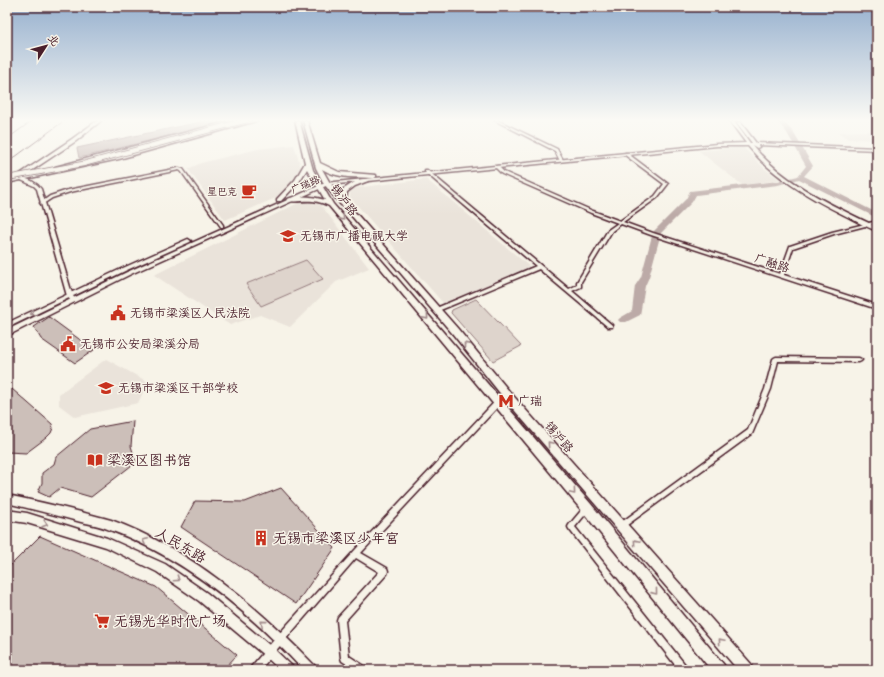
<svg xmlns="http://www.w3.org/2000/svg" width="884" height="677" viewBox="0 0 884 677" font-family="'Architects Daughter','LXGW WenKai TC',sans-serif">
<rect width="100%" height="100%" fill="#f7f3e8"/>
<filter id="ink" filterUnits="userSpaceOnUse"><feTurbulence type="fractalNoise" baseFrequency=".025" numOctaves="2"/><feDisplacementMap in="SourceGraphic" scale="8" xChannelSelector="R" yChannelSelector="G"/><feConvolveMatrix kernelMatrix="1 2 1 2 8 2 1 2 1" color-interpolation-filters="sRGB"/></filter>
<g filter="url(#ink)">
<!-- built -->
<g fill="#eae3da">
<polygon points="877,131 877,140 848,139 838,132"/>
<polygon points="294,145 302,170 287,191 278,197 225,220 188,169 201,163 258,149"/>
<polygon points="743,147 765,169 780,180 742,185 699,151"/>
<polygon points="426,179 531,268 443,303 350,197 350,192 355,188"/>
<polygon points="302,201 321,205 369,268 336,282 290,327 260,315 230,325 154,275"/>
<polygon points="106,359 148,382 138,403 75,417 59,405 59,394"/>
</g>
<!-- green -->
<g fill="#ded4cc" stroke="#947a7c">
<polygon points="306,260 323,279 261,306 246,284"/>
<polygon points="476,299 521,346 493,361 451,313 452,310"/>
</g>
<!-- water -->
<polygon fill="#bcaaa7" stroke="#8e7275" points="210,120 233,120 79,158 77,148"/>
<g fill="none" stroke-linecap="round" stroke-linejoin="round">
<!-- river -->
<polygon fill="#bcaaa7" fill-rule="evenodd" points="776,120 782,120 793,132 813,166 804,176 877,213 877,218 799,179 778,185 696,195 692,202 661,233 649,277 645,286 640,315 626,322 620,322 618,320 620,318 632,311 635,286 641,277 653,232 686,199 690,191 778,181 798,176 806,166 787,133"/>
</g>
<!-- building -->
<g fill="#ccbfb9" stroke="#4a1f2b">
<polygon points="49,317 94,350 75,363 41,339 34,327"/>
<polygon points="12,389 52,424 53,428 51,433 46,438 26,453 7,452 7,393"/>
<polygon points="133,421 131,446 136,462 91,497 60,488 49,497 38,492 42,483 42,473 54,464 56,457 90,429"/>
<polygon points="281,488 335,548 296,604 181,527 195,501 245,502"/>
<polygon points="40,536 156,587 237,655 223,670 7,670 7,569"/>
</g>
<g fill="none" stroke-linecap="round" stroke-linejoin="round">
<!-- minor casing -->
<g stroke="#4a1f2b" stroke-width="3">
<g id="minor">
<polygon points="494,120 497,120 557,149 563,160 560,161 555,151"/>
<polygon points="625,153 627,153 668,184 657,198 623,222 653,233 780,274 790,246 832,232 877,221 877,223 834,234 793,248 784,275 877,305 877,309 651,235 621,224 612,231 581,282 581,287 572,291 612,325 612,327 608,327 539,269 438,311 434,311 434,309 536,266 425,172 425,170 427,170 569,289 577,285 577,282 608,230 618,223 591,213 502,174 495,167 498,166 504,172 593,211 620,221 655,196 664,184 625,155"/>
<polygon points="179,168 183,169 223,225 223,227 221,227 181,171 179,170 70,192 52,198 43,204 41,204 40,203 50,196 68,190"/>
<polygon points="776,357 859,358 861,359 862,360 861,361 859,362 778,361 771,389 752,434 623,528 621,529 619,528 618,526 619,524 748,430 765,389 773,359 774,358"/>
<polygon points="504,392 508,392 509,394 508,396 361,553 387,568 388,571 387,574 345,621 349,656 366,667 367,670 356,670 342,661 341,658 337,620 338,617 379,572 356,558 284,641 281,642 278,641 277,638 278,635 365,539"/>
<polygon points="587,505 589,506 590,508 589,510 575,527 687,667 688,670 679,670 569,529 568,527 569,525 585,506"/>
</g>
</g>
<!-- tertiary casing -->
<g stroke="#4a1f2b" stroke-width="3">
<g id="tertiary">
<path d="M21 178C28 178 37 183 41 189L70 287 73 296 76 300 75 301H71L67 296 37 189 34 186 21 180Z"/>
<polygon points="281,633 284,635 286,638 284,641 260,670 249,670 251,667 278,635"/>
</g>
</g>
<!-- secondary casing -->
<g stroke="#4a1f2b" stroke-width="3">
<g id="secondary">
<polygon points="98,120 102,120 76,141 22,177 116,157 254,120 260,120 119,159 7,183 7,181 18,178 17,177 17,176 72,139"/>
<polygon points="233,120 239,120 59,168 55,167"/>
<path d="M729 120H733L750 143H752L737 123 738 122H740L756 143 877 148V150L758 145 759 147 757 148 752 145C785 185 832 205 877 227V231C866 227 854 220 844 215 808 197 773 177 748 146H717L328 185 131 274 7 336V330L127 272 325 183 717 144 746 143Z"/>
<polygon points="188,239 191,241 190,242 127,270 7,328 7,323 123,268"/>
<path d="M7 495C32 500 57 506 81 512 91 515 101 517 111 520 190 549 257 606 315 666L317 670H303C249 612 185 558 110 530 101 526 91 524 81 522 56 515 32 509 7 503Z"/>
<polygon points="7,510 27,513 107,538 165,564 207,593 274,649 292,666 294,670 280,670 266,657 199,601 157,572 106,547 27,523 7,520"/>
</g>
</g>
<!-- primary casing -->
<g stroke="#4a1f2b" stroke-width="3">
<g id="primary">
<path d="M295 120H299L313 170 333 204 591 504 724 665 725 670H711L583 512 329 206C310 197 304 203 287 201L286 200C296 194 314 197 325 200L307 169 299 182 281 201H277V199L295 180 305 163Z"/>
<path d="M303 120H307L320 163 339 172 376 175V177L374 178C357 177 338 179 322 169L330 183 341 196 342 190C350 185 359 178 368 179V181L355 186 347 192 346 202 458 329 509 391 752 665 753 670H738L503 397 452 333 343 206 341 205 324 184 316 168Z"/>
</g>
</g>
<!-- minor -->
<use href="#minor" fill="#f7f3e8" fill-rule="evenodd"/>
<!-- tertiary -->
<use href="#tertiary" fill="#f7f3e8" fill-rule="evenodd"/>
<!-- secondary -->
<use href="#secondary" fill="#f7f3e8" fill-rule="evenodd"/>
<!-- primary -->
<use href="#primary" fill="#f7f3e8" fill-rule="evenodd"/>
<!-- rail -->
<g stroke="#4a1f2b" stroke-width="1">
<polyline points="7,139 33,120"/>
<polyline points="7,163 65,120"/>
</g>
<!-- secondary-bridge casing -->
<g stroke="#4a1f2b" stroke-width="6" stroke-linecap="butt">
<polyline id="secondary-bridge" points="7,178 83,164 247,120"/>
</g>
<!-- secondary-bridge -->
<use href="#secondary-bridge" stroke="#f7f3e8" stroke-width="4.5"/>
</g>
<!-- one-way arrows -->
<defs><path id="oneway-chevron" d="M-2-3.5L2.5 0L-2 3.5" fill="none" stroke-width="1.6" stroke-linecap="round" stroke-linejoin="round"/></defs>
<g stroke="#a0898a">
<use href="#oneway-chevron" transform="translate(342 218) rotate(50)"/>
<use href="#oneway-chevron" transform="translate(33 313) rotate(154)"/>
<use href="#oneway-chevron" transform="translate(426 317) rotate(49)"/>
<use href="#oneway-chevron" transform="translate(466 345) rotate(-129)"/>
<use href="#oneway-chevron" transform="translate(550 444) rotate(-131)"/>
<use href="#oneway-chevron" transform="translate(573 492) rotate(50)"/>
<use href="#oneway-chevron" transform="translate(45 524) rotate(17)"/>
<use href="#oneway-chevron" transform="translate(145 541) rotate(-154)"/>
<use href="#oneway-chevron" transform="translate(636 542) rotate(-131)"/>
<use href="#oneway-chevron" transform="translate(177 579) rotate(34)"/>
<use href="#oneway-chevron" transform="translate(655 592) rotate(51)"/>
<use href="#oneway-chevron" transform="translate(263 623) rotate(-140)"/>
<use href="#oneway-chevron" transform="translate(721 641) rotate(-131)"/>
</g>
</g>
<!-- sky -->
<linearGradient id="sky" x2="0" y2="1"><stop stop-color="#96b0ce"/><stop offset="0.56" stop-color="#fbfaf5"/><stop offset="1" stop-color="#fbfaf5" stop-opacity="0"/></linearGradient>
<rect width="884" height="215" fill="url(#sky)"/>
<!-- icons -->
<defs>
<g id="cafe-bare" transform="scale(1.2)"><path d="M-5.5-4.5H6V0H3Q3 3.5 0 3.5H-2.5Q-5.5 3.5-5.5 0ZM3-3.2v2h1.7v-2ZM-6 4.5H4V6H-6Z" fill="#c8321e" stroke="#f7f3e8" stroke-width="2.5" paint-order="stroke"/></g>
<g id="school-bare" transform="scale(1.2)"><path d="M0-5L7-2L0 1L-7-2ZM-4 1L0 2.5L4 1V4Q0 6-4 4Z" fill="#c8321e" stroke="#f7f3e8" stroke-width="2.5" paint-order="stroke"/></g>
<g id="civic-bare" transform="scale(1.2)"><path d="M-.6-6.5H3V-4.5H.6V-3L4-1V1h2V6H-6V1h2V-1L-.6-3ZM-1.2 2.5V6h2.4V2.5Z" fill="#c8321e" stroke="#f7f3e8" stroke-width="2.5" paint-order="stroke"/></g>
<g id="metro-bare" transform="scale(1.2)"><path d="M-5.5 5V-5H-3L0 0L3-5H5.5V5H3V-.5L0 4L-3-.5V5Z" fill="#c8321e" stroke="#f7f3e8" stroke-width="2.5" paint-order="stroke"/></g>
<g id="library-bare" transform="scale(1.2)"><path d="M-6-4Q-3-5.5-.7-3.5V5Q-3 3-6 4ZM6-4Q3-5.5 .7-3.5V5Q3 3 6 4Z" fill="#c8321e" stroke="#f7f3e8" stroke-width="2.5" paint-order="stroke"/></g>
<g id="building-bare" transform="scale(1.2)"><path d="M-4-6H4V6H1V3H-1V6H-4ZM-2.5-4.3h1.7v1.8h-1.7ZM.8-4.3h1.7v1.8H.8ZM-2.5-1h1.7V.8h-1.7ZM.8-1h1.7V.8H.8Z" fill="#c8321e" stroke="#f7f3e8" stroke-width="2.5" paint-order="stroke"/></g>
<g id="supermarket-bare" transform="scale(1.2)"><path d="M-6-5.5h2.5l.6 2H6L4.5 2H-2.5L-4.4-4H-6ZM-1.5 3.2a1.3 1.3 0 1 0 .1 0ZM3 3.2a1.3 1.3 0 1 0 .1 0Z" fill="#c8321e" stroke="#f7f3e8" stroke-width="2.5" paint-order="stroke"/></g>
</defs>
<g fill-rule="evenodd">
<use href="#cafe-bare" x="249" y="191"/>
<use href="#school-bare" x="288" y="236"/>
<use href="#civic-bare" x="118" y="313"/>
<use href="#civic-bare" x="68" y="344"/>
<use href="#school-bare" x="106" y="388"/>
<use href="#metro-bare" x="506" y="401"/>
<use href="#library-bare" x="95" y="460"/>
<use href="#building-bare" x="261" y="538"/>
<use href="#supermarket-bare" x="102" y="621"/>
</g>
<g text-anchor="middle" stroke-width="3" stroke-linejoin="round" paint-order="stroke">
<!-- far-street labels -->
<g font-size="10" fill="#4a1f2b" stroke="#f7f3e8">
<text transform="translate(305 184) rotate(-23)" y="4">广瑞路</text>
</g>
<!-- far-poi labels -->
<g font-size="10" fill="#4a1f2b" stroke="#f7f3e8" text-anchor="end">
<text x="237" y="195">星巴克</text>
</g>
<!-- street labels -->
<g font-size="12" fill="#4a1f2b" stroke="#f7f3e8">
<text transform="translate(344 200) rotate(53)" y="4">锡沪路</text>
<text transform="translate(772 263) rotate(18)" y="4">广融路</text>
<text transform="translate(559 437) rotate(49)" y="4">锡沪路</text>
</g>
<!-- poi labels -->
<g font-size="12" fill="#4a1f2b" stroke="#f7f3e8" text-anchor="start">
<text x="300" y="240">无锡市广播电视大学</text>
<text x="130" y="317">无锡市梁溪区人民法院</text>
<text x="80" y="348">无锡市公安局梁溪分局</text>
<text x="118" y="392">无锡市梁溪区干部学校</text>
<text x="518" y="405">广瑞</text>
</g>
<!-- near-poi labels -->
<g font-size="14" fill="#4a1f2b" stroke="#f7f3e8" text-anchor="start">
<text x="107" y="465">梁溪区图书馆</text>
<text x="273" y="543">无锡市梁溪区少年宫</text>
<text x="114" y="626">无锡光华时代广场</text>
</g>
<!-- near-street labels -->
<g font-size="14" fill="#4a1f2b" stroke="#f7f3e8">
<text transform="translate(181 545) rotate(30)" y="5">人民东路</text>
</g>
</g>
<!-- margin -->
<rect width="884" height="677" fill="none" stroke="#f7f3e8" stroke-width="24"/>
<rect x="12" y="12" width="860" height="653" fill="none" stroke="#4a1f2b" stroke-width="1.5" filter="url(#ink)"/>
<!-- north arrow -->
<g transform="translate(46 46) rotate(54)" stroke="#f7f3e8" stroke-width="3" paint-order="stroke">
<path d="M0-3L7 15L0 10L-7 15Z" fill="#4a1f2b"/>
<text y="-6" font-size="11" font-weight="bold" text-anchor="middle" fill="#4a1f2b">北</text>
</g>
</svg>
